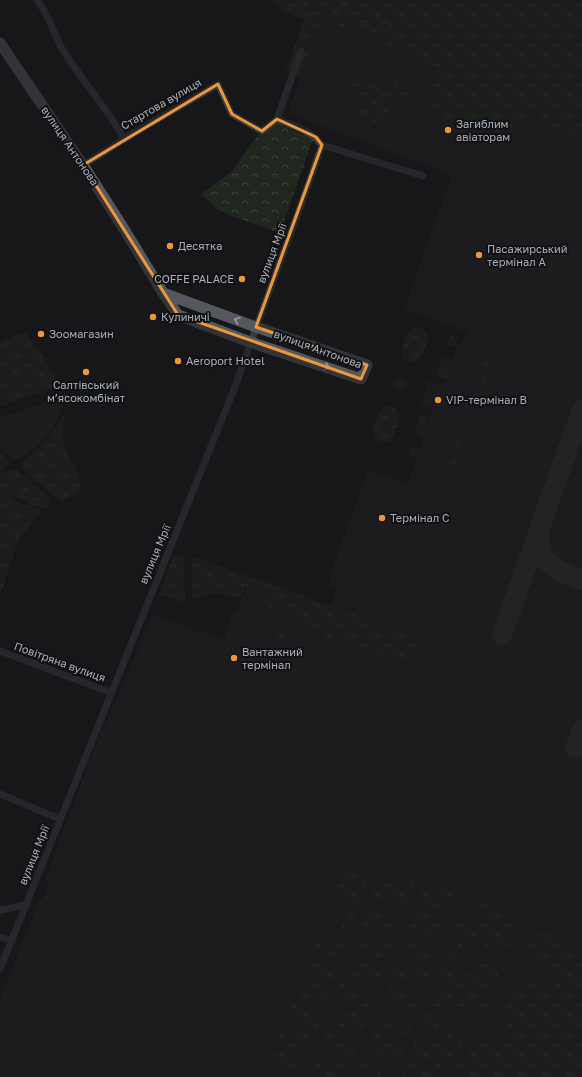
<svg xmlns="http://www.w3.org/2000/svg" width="582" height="1077" viewBox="0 0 582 1077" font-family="'Golos Text',sans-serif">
<defs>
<pattern id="grass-tufts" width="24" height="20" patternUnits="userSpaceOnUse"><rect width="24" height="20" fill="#1f271f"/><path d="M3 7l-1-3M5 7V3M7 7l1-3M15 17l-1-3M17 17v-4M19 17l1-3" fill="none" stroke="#3d443d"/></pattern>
<pattern id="forest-crowns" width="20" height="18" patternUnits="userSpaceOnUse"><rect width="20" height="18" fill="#1f271f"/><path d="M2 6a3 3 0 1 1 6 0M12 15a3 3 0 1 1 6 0" fill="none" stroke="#3d443d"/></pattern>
</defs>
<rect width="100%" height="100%" fill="#171719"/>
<!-- built -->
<polygon fill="#232326" points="270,0 582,0 582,1077 0,1077 0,999 39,902 44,896 50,883 45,880 96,744 154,614 198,632 208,633 224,639 234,611 238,611 249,581 329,609 337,589 328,586 340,547 369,470 408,483 417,458 419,458 421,454 418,453 433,409 421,404 429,381 444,386 458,344 461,345 463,339 468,332 404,309 452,175 288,113 319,26 286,12 275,5"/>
<!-- grass -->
<g fill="url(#grass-tufts)">
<path d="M270 0H582V140L554 129 548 119 534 113 527 135 489 120 482 134 420 110V107H424L439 67 408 57 403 51 322 19 301 77 286 72 304 19C291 14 280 10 270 0Z"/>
<polygon points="26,332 62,385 0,406 0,342"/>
<polygon points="443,357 452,360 446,379 436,375"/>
<circle cx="400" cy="384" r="7"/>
<path d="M65 413C64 423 61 435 64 445 70 462 83 472 80 492L61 501 25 472 22 468 24 460 35 452 47 439Z"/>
<polygon points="420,415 429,418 423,436 414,433"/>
<polygon points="9,470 17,470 32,483 22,476 10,499 42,510 18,540 0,596 0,474"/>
<polygon points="176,555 180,555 184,557 185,600 183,602 159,594 173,557"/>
<path d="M192 556 418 637 414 655 409 660 403 662 377 655 319 635 282 613 270 609 262 598 263 592 245 586 241 598C228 594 216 592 202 596 199 597 196 599 193 599L192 598Z"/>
<polygon points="281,625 288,628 278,653 270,653"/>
<polygon points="357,864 372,869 357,909 348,906 351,897 335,891 341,874"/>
<polygon points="381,871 415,881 406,909 371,899"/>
<polygon points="424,883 456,892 451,913 419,901"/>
<polygon points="465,896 507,908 514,913 516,929 510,945 496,950 478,943 479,939 463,933 455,926 458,916 464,915 482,920 485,913 469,908 464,903"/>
<polygon points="369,908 400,919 395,936 363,925"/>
<polygon points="415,909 447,922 442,938 436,938 409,929"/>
<polygon points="347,912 355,916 349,933 340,929"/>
<polygon points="533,930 582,947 582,1077 463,1077 457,1073 455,1066 483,1035 493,1039 501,1039 507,1034 506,1012 511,986 523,978 553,990 557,969 538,960 531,962 521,953"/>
<polygon points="359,933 392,946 387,961 354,947"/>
<path d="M318 936 334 943 338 936 346 940 342 956C334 960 319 952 314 945Z"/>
<path d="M405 936 438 949 433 962C422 964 408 957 401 948Z"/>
<polygon points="451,939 455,939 463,942 456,961 452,959 447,953"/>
<path d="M312 956C320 955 331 962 338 967L333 980C323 980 312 976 307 968Z"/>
<polygon points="351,956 384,970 378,986 346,972"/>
<path d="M397 960 429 973 426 984C415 985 401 980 392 974Z"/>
<polygon points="481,962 495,967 499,975 489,1007 479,1012 473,1011 468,1012 469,1009 452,1004 442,1009 433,1005 430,1000 433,989 439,989 463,999 466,991 440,980 438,975 441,967 446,966 476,976"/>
<polygon points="308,978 330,989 326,1005 319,1003 302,996 298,991 303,979"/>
<polygon points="343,980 375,994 370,1009 337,996"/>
<polygon points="390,984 422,996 417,1010 412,1011 384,1001"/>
<polygon points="298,1001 323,1011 316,1032 291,1023 287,1018 293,1004"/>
<polygon points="336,1005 367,1018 361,1034 329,1022"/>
<polygon points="381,1009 413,1022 408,1037 375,1024"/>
<polygon points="426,1012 439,1016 437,1026 443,1034 422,1027"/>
<polygon points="287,1027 309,1036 314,1039 310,1050 306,1054 283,1045 278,1039 283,1028"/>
<polygon points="473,1029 476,1031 433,1077 403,1077 408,1065 412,1061 434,1069 437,1062 418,1055 413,1051 416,1038 421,1036 443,1044 449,1033 461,1039"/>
<polygon points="326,1031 359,1043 353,1057 322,1046"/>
<path d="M371 1034C383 1034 397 1040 404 1049L400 1060H394L372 1052 367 1045Z"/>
<polygon points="280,1050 302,1058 305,1063 300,1077 276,1067 273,1054 274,1051"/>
<polygon points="319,1055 351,1068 347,1077 310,1077"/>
<polygon points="363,1059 368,1059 392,1068 397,1072 395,1077 377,1077 377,1074 359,1074"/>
</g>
<!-- forest -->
<g fill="url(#forest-crowns)">
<polygon points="303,0 363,0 360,5 366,12 374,14 372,21 364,23 353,17 349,10 341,14 339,21 320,15 314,21 307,14 300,4"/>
<path d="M391 17C391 27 388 33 381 41L367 32 369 25Z"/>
<path d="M404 76 407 80 406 84 413 94 405 99 391 102 388 113 382 122 371 121 358 112 351 80C370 76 372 82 387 93L392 90 396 81Z"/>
<polygon points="278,122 313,139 280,233 232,216 218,210 201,194 232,171 260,132 265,134"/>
<path d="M414 327C432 327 429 339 424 351 423 354 421 359 418 361 416 363 412 363 409 362 394 358 406 332 414 327Z"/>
<polygon points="450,335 458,338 455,347 447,344"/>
<polygon points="485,355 493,358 482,390 474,387"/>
<path d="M10 357C20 366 22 368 18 382L0 375V358Z"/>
<path d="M386 406C404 407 400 418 396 430 394 434 393 439 390 441 387 442 383 443 381 442 366 437 377 412 386 406Z"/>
<polygon points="456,440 464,443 453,475 445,472"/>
<polygon points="411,447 420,450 417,458 408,455"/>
<path d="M0 452 8 460C8 466 6 469 0 471Z"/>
<polygon points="23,476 50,497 47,508 35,506 11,495"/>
</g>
<!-- garden -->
<path fill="#1f271f" d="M57 395C72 401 52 430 45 438 38 446 28 453 19 459 10 459 6 453 0 447V416L13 414 40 404Z"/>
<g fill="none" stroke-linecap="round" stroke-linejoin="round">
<!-- taxiway -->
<g stroke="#313236" stroke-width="20">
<path d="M540 532C535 564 558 571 582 580"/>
<polyline points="502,635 582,409"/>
<polyline points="575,748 582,730"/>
</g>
<!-- minor -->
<g stroke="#383a3e" stroke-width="7">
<path d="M37 0C48 13 53 32 61 47 80 79 106 106 124 139"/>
<polyline points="277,119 301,51"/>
<path d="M83 165 132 134 218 84 232 114 262 131 277 119C295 126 310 130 322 145L423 176"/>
<polyline points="0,651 112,693"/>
<polyline points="0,794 60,819"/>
<polyline points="0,909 2,910 27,904"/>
<polyline points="0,937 12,941"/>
<path d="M0 969 235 387C263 306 295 226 322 145"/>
</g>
<!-- primary -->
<polyline stroke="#54575d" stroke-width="11" points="0,43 83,165 124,229 163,293 178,315 250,342 361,379 367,365 256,327 163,293"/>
</g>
<!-- one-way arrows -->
<defs><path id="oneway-chevron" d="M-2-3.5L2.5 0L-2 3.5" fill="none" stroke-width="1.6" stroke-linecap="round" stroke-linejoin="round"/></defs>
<g stroke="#989ea6">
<use href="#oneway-chevron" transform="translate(237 320) rotate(-160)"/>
<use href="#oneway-chevron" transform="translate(327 367) rotate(18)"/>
</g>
<!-- marked area -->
<path d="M0 0H582V1077H0ZM218 84 232 114 262 131 277 119 316 137 322 145 256 327 367 365 361 379 178 315 83 165Z" fill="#171719" fill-opacity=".55" fill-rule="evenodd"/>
<path fill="none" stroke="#ed973b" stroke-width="3" stroke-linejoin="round" d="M218 84 232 114 262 131 277 119 316 137 322 145 256 327 367 365 361 379 178 315 83 165Z"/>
<!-- markers -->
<g fill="#ed973b" stroke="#121214" stroke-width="1.5">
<circle cx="448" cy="130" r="4"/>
<circle cx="170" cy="246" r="4"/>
<circle cx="479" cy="255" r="4"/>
<circle cx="242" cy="279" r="4"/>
<circle cx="153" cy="317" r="4"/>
<circle cx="41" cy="334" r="4"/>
<circle cx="178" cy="361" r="4"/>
<circle cx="86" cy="372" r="4"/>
<circle cx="438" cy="400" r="4"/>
<circle cx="382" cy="518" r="4"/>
<circle cx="234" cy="658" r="4"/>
</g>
<g text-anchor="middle" stroke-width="4" stroke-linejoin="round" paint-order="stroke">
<!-- street labels -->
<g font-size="11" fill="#a9b0b8" stroke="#121214">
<text transform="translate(161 104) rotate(-30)" y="4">Стартова вулиця</text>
<text transform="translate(70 146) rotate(56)" y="4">вулиця Антонова</text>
<text transform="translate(272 253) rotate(-69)" y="4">вулиця Мрії</text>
<text transform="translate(318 349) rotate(20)" y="4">вулиця Антонова</text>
<text transform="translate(155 554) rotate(-67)" y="4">вулиця Мрії</text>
<text transform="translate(60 662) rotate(20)" y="4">Повітряна вулиця</text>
<text transform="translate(34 855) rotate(-68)" y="4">вулиця Мрії</text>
</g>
<!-- poi labels -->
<g font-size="11" fill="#a9b0b8" stroke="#121214" text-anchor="start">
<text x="456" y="128">Загиблим<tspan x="456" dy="13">авіаторам</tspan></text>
<text x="178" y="250">Десятка</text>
<text x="487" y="253">Пасажирський<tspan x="487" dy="13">термінал A</tspan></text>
<text x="234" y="283" text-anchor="end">COFFE PALACE</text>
<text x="161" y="321">Кулиничі</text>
<text x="49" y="338">Зоомагазин</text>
<text x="186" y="365">Aeroport Hotel</text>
<text x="86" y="389" text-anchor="middle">Салтівський<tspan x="86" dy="13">мʼясокомбінат</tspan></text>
<text x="446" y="404">VIP-термінал B</text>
<text x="390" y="522">Термінал C</text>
<text x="242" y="656">Вантажний<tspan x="242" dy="13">термінал</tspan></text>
</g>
</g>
</svg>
